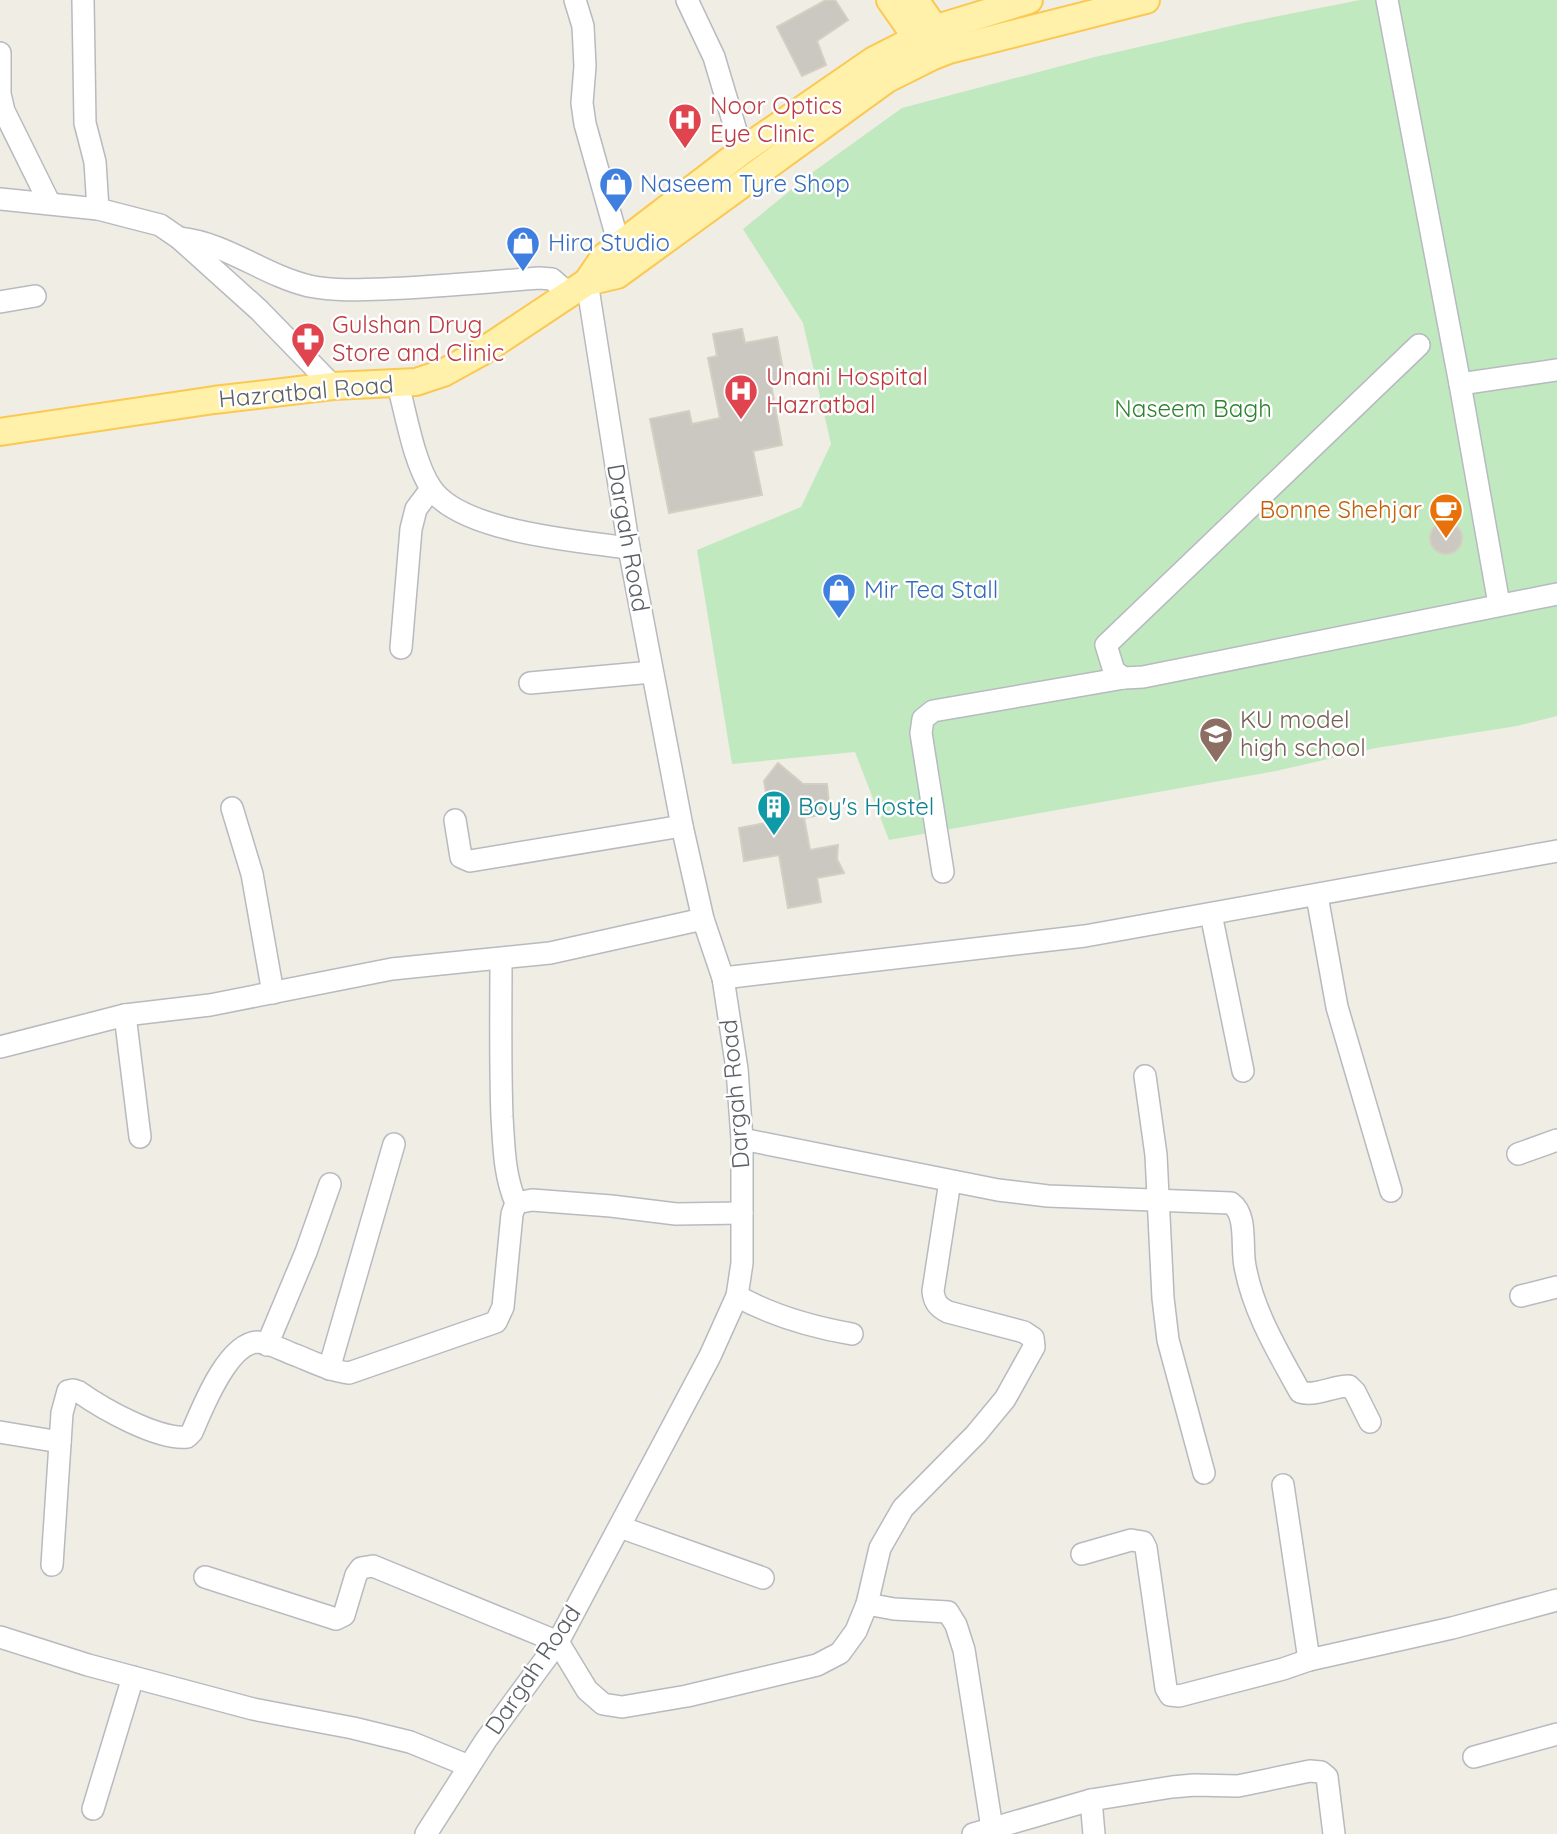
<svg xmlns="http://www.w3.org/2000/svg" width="1557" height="1834" viewBox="0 0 1557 1834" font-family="Quicksand,sans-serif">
<rect width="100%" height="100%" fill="#f0ede4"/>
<!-- green -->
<polygon fill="#c0e9bf" points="1360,0 1557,0 1557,716 1517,726 1376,748 1276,771 889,840 855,752 732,764 697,550 801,507 831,444 803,323 743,229 813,172 902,108 1095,57 1244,23"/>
<!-- building -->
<g fill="#cbc8c1" stroke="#d5cfc2" stroke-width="2">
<polygon points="826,0 835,0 848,20 817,41 826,65 802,76 777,27"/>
<polygon points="742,329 745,343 777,337 785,381 771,384 782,445 753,451 762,495 669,513 650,419 689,411 692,424 720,418 708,358 717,356 713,334"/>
<circle cx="1446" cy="538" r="16"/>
<polygon points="778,763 803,784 827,784 830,813 804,818 810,850 838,845 837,859 844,873 817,878 821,902 788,908 779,855 744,861 739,828 771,822 764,781"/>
</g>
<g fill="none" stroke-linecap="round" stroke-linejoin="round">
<!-- minor casing -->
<g stroke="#b7babf" stroke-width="24">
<g id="minor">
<polyline points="83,0 85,123 95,162 98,209"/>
<polyline points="575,0 583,26 585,66 582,103 585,124 619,245"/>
<polyline points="687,0 714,57 742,151"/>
<polyline points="1387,0 1460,384 1499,604"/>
<polyline points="0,53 0,94 4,111 49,202"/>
<polyline points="0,199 98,209 160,225 179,238 259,310 333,386"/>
<path d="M179 238C227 243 263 275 309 286 334 291 359 290 384 289 436 287 487 282 539 278L552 279 569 294"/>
<polyline points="0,302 35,296"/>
<polyline points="1419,345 1106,645 1114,671 1124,678 1143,677 1557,594"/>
<polyline points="1460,384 1557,370"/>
<path d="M398 385C406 414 414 463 431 488 460 532 579 541 629 548"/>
<polyline points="401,648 411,529 416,509 431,489"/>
<polyline points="530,683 652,672"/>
<polyline points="232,808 252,874 273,993"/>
<polyline points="455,820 461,857 470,861 682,826"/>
<polyline points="943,872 921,733 923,719 933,711 1124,678"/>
<polyline points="1317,896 1337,1007 1391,1191"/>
<polyline points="1211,914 1243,1071"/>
<polyline points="723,978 1085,936 1557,851"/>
<polyline points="125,1015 140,1137"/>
<polyline points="0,1047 125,1015 210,1005 392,969 550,953 703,919"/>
<polyline points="1145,1076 1156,1155 1163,1298 1168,1340 1204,1473"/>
<path d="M742 1139 998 1190 1048 1196 1231 1203C1248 1215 1241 1247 1245 1266 1253 1311 1278 1352 1300 1392 1316 1397 1332 1386 1349 1386L1355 1392 1370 1422"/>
<polyline points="1518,1154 1557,1140"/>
<polyline points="516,1203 532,1200 611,1206 676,1214 742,1213"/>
<path d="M737 1296C773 1316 812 1327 852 1334"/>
<polyline points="1521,1296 1557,1287"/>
<polyline points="267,1345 306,1252 330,1184"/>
<polyline points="329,1369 394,1144"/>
<polyline points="0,1432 60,1442"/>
<polyline points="1283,1485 1309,1660"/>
<polyline points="620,1527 763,1578"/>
<polyline points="1082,1554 1131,1540 1143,1542 1146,1548 1166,1688 1170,1695 1179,1696 1283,1669 1309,1660 1452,1628 1557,1600"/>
<path d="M52 1565 62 1413 68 1391 73 1390 79 1392C103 1409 158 1440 187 1437L192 1432C202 1409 227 1344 257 1342 269 1342 286 1352 298 1356 315 1363 331 1371 349 1373L496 1322 503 1307 512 1214 516 1203C504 1175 504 1147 502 1117 500 1065 501 1011 501 959"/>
<path d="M205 1577 336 1619 344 1615 356 1575 361 1568 373 1566 558 1642 587 1690 603 1704 622 1707 687 1696 817 1665 840 1653 856 1631 867 1604 880 1548 903 1508 976 1434 1005 1399 1034 1347 1033 1338 1024 1332 948 1312C938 1307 934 1302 933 1291L950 1181"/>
<polyline points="867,1604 894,1609 948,1612 956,1625 964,1650 992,1828"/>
<polyline points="0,1637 88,1665 253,1709 353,1728 410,1742 469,1766"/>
<polyline points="1474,1757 1557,1734"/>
<polyline points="1091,1800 1094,1834"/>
<polyline points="93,1809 133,1677"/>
<polyline points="426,1834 486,1740 558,1642 710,1356 737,1296 742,1263 742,1139 737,1069 723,978 703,919 682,826 629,548 587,282"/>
<polyline points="973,1834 1091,1800 1172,1787 1194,1785 1238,1786 1310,1771 1321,1772 1327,1777 1334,1834"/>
</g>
</g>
<!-- major casing -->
<g stroke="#fbc952" stroke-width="30">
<g id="major">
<polyline points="890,0 925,50"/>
<polyline points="915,0 945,43"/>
<polyline points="587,282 604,257 742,151 874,60 937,28 1029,0"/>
<polyline points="0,432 214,400 333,386 416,382 443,373 483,351 587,282 617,275 887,79 931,57 949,50 1146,0"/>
</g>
</g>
<!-- minor -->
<use href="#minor" stroke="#fff" stroke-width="21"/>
<!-- major -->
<use href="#major" stroke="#fff0aa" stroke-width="26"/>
</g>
<!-- icons -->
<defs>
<g id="hospital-pin" transform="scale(1.75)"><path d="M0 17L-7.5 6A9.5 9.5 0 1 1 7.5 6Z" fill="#e0444e" stroke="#fff"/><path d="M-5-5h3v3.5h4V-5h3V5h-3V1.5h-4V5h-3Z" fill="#fff"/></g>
<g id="shop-pin" transform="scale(1.75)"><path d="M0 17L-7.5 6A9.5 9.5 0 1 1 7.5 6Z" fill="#3f7fe0" stroke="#fff"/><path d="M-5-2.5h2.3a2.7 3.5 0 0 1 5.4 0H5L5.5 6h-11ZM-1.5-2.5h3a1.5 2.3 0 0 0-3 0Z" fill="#fff"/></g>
<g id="pharmacy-pin" transform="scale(1.75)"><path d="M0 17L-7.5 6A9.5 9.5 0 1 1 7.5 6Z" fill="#e0444e" stroke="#fff"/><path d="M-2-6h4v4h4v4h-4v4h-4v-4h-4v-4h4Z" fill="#fff"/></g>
<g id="cafe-pin" transform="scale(1.75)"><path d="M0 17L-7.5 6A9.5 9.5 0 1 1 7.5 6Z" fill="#e8710a" stroke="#fff"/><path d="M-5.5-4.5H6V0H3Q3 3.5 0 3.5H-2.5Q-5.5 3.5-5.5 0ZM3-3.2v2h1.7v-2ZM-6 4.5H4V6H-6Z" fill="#fff"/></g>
<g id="school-pin" transform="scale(1.75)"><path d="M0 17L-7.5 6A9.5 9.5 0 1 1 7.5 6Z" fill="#8d6e63" stroke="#fff"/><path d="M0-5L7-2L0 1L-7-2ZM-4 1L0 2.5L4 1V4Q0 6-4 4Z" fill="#fff"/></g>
<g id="building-pin" transform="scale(1.75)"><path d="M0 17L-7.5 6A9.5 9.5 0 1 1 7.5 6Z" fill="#0f9aa8" stroke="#fff"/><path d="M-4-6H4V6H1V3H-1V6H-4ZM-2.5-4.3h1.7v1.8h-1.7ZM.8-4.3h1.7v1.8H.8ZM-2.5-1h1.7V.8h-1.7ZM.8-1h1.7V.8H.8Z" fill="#fff"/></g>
</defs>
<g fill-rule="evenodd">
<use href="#hospital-pin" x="685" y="120"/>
<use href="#shop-pin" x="616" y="184"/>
<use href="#shop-pin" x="523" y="243"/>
<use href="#pharmacy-pin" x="308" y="339"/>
<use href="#hospital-pin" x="741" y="391"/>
<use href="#cafe-pin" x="1446" y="510"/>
<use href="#shop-pin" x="839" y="590"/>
<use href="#school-pin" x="1216" y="734"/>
<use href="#building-pin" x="774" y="807"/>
</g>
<g text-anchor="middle" stroke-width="5" stroke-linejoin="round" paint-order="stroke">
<!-- health labels -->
<g font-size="24" fill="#be3a42" stroke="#fff" text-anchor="start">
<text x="710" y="114">Noor Optics<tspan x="710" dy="28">Eye Clinic</tspan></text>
<text x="332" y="333">Gulshan Drug<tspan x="332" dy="28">Store and Clinic</tspan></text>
<text x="766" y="385">Unani Hospital<tspan x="766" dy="28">Hazratbal</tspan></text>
</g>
<!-- shop labels -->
<g font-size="24" fill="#366cbe" stroke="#fff" text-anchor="start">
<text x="640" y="192">Naseem Tyre Shop</text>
<text x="548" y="251">Hira Studio</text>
<text x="864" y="598">Mir Tea Stall</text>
</g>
<!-- street labels -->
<g font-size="24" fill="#5c6166" stroke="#fff">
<text transform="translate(306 392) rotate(-5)" y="8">Hazratbal Road</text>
<text transform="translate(628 538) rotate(80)" y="8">Dargah Road</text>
<text transform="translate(735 1094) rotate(-95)" y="8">Dargah Road</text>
<text transform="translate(533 1670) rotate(-56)" y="8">Dargah Road</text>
</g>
<!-- park labels -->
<g font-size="24" fill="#2e8330" stroke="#fff">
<text x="1193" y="417">Naseem Bagh</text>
</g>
<!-- food labels -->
<g font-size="24" fill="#c56008" stroke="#fff" text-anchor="end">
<text x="1422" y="518">Bonne Shehjar</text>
</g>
<!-- education labels -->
<g font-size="24" fill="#785e54" stroke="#fff" text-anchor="start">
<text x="1240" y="728">KU model<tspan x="1240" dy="28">high school</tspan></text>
</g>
<!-- culture labels -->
<g font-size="24" fill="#0d838f" stroke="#fff" text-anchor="start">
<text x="798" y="815">Boy's Hostel</text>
</g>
</g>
</svg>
